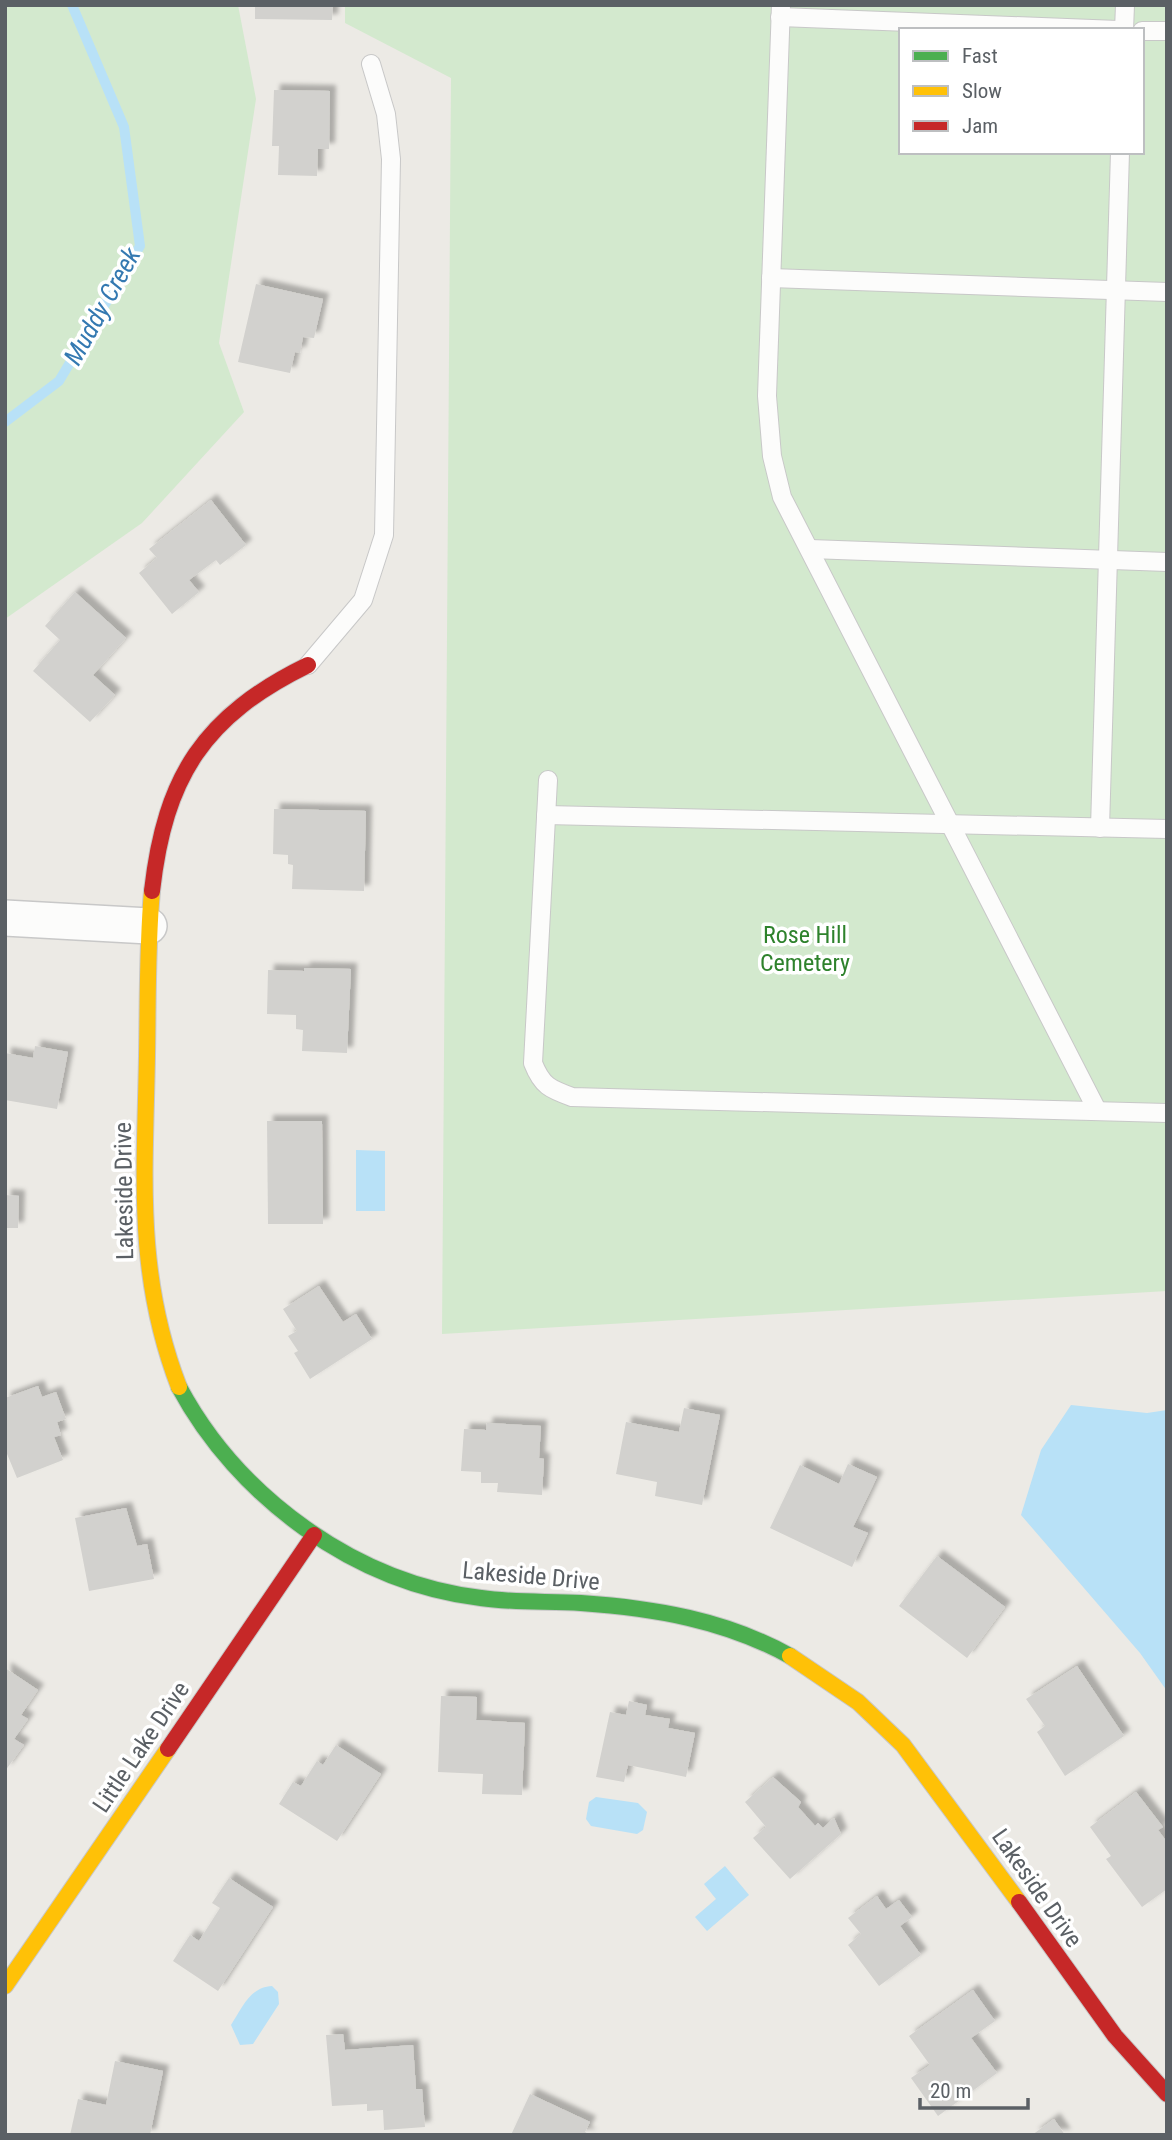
<svg xmlns="http://www.w3.org/2000/svg" width="1172" height="2140" viewBox="0 0 1172 2140" font-family="'Roboto Condensed',sans-serif">
<defs>
<filter id="shadow"><feDropShadow dx="6" dy="-6" stdDeviation="2" flood-color="#0004"/></filter>
</defs>
<rect width="100%" height="100%" fill="#eceae5"/>
<!-- green -->
<g fill="#d3e9ce" fill-rule="evenodd">
<polygon points="5,5 238,5 256,99 219,343 244,412 142,523 5,619"/>
<path d="M345 5H1167V1291L442 1334 451 78 345 23ZM901 30H1142V152H901Z"/>
</g>
<!-- water -->
<g fill="#b8e1f7">
<polygon points="356,1150 385,1151 385,1211 356,1211"/>
<polygon points="1071,1405 1147,1413 1167,1410 1167,1691 1140,1653 1021,1515 1041,1450"/>
<polygon points="596,1797 638,1803 647,1812 643,1830 637,1834 591,1826 586,1819 589,1802"/>
<polygon points="725,1866 749,1895 707,1931 695,1917 716,1899 704,1884"/>
<path d="M272 1986 278 1992 279 2004 253 2044 240 2045 231 2025C242 2008 250 1987 272 1986Z"/>
</g>
<g fill="none" stroke-linecap="round" stroke-linejoin="round">
<!-- stream -->
<polyline stroke="#b8e1f7" stroke-width="10" points="5,422 59,381 140,246 124,127 72,5"/>
</g>
<!-- building -->
<g fill="#d2d1ce" filter="url(#shadow)">
<polygon points="255,5 333,5 332,20 255,19"/>
<polygon points="274,90 330,91 329,149 318,149 317,176 278,175 279,146 272,146"/>
<polygon points="256,284 323,299 314,338 303,337 300,353 295,352 290,373 238,362"/>
<polygon points="211,500 246,545 220,565 216,560 189,580 199,592 172,614 139,573 157,558 149,549"/>
<polygon points="75,592 126,638 93,675 115,695 90,722 33,671 60,640 45,626"/>
<polygon points="274,809 366,811 364,891 292,889 293,865 288,864 288,855 273,854"/>
<polygon points="304,968 351,969 347,1053 302,1051 303,1030 296,1029 296,1015 267,1014 268,970 304,971"/>
<polygon points="35,1046 68,1052 57,1109 5,1100 5,1053 33,1058"/>
<polygon points="267,1121 322,1121 323,1224 268,1224"/>
<polygon points="5,1195 19,1196 18,1228 5,1228"/>
<polygon points="319,1286 343,1322 356,1314 372,1339 310,1379 294,1353 298,1351 288,1336 297,1331 283,1309"/>
<polygon points="38,1386 42,1397 56,1392 66,1419 57,1422 61,1435 54,1437 63,1460 17,1478 5,1449 5,1398"/>
<polygon points="684,1408 720,1415 702,1505 655,1496 657,1482 616,1474 626,1422 679,1432"/>
<polygon points="487,1423 541,1426 539,1458 544,1459 542,1495 497,1492 498,1483 481,1483 481,1472 461,1471 464,1429 486,1430"/>
<polygon points="848,1464 877,1477 853,1527 868,1533 852,1567 770,1528 800,1465 839,1484"/>
<polygon points="126,1508 137,1546 147,1544 154,1579 89,1591 75,1518"/>
<polygon points="937,1556 1005,1607 967,1658 899,1606"/>
<polygon points="1077,1666 1124,1736 1065,1776 1037,1732 1045,1726 1026,1699"/>
<polygon points="5,1668 38,1690 21,1715 28,1719 14,1739 24,1745 5,1771"/>
<polygon points="441,1696 477,1697 476,1720 525,1723 522,1795 482,1794 483,1774 438,1772"/>
<polygon points="629,1701 647,1705 645,1715 670,1719 668,1728 695,1733 686,1777 628,1765 624,1782 596,1777 610,1712 626,1715"/>
<polygon points="336,1745 381,1774 337,1841 279,1804 293,1782 301,1786 317,1761 323,1765"/>
<polygon points="773,1777 801,1802 798,1807 815,1826 818,1823 823,1828 834,1818 841,1834 790,1879 753,1838 766,1827 745,1802"/>
<polygon points="1136,1792 1163,1827 1158,1830 1167,1842 1167,1889 1142,1907 1106,1859 1111,1856 1090,1827"/>
<polygon points="229,1878 273,1907 218,1991 173,1961 190,1935 199,1941 220,1908 212,1903"/>
<polygon points="877,1896 886,1909 899,1900 912,1917 900,1926 921,1955 879,1986 848,1945 861,1934 848,1918"/>
<polygon points="973,1990 995,2021 971,2038 997,2073 938,2116 911,2078 930,2065 909,2036"/>
<polygon points="343,2034 345,2050 413,2045 416,2089 422,2089 425,2127 384,2130 383,2110 367,2111 367,2104 332,2106 326,2035"/>
<polygon points="115,2061 163,2071 150,2135 70,2135 78,2099 106,2105"/>
<polygon points="530,2094 590,2122 585,2132 591,2135 511,2135"/>
<polygon points="1054,2119 1065,2135 1032,2135"/>
</g>
<g fill="none" stroke-linecap="round" stroke-linejoin="round">
<!-- lane casing -->
<g stroke="#c8c8c8" stroke-width="20">
<g id="lane">
<polyline points="781,5 767,396 772,456 782,497 1097,1110"/>
<polyline points="780,17 1118,30"/>
<polyline points="1124,30 1125,5"/>
<polyline points="1142,31 1167,31"/>
<polyline points="771,278 1167,292"/>
<polyline points="810,549 1167,562"/>
<polyline points="308,665 363,600 384,535 391,159 386,114 371,64"/>
<path d="M548 780 533 1063C542 1086 550 1089 572 1097L1167 1113"/>
<polyline points="546,815 1167,829"/>
<polyline points="1100,828 1120,152"/>
</g>
</g>
<!-- street casing -->
<g stroke="#c8c8c8" stroke-width="38">
<polyline id="street" points="5,918 149,926"/>
</g>
<!-- fast casing -->
<g stroke="#c8c8c8" stroke-width="18">
<path id="fast" d="M179 1387C238 1497 355 1583 481 1598 514 1603 548 1601 581 1603 654 1608 725 1620 790 1656"/>
</g>
<!-- slow casing -->
<g stroke="#c8c8c8" stroke-width="18">
<g id="slow">
<path d="M152 891C147 946 148 1001 147 1056 145 1175 135 1273 179 1387"/>
<polyline points="790,1656 858,1702 903,1745 1019,1902"/>
<polyline points="5,1986 168,1749"/>
</g>
</g>
<!-- jam casing -->
<g stroke="#c8c8c8" stroke-width="18">
<g id="jam">
<path d="M152 891C165 776 204 716 308 665"/>
<polyline points="168,1749 314,1535"/>
<polyline points="1019,1902 1115,2036 1167,2094"/>
</g>
</g>
<!-- lane -->
<use href="#lane" stroke="#fcfcfb" stroke-width="18"/>
<!-- street -->
<use href="#street" stroke="#fcfcfb" stroke-width="35"/>
<!-- fast -->
<use href="#fast" stroke="#4caf50" stroke-width="16"/>
<!-- slow -->
<use href="#slow" stroke="#ffc107" stroke-width="16"/>
<!-- jam -->
<use href="#jam" stroke="#c62828" stroke-width="16"/>
</g>
<g text-anchor="middle" stroke-width="7" stroke-linejoin="round" paint-order="stroke">
<!-- park labels -->
<g font-size="24" fill="#2e822c" stroke="#fff">
<text x="805" y="943">Rose Hill<tspan x="805" dy="28">Cemetery</tspan></text>
</g>
<!-- street labels -->
<g font-size="24" fill="#5b6065" stroke="#fff">
<text transform="translate(124 1191) rotate(-91)" y="8">Lakeside Drive</text>
<text transform="translate(531 1576) rotate(5)" y="8">Lakeside Drive</text>
<text transform="translate(141 1747) rotate(-56)" y="8">Little Lake Drive</text>
<text transform="translate(1037 1888) rotate(55)" y="8">Lakeside Drive</text>
</g>
<!-- water labels -->
<g font-size="26" font-style="italic" fill="#3479b1" stroke="#fff">
<text transform="translate(102 306) rotate(-61)" y="9">Muddy Creek</text>
</g>
</g>
<!-- border -->
<rect width="1172" height="2140" fill="none" stroke="#5b6065" stroke-width="14"/>
<!-- legend -->
<rect x="899" y="28" width="245" height="126" fill="#ffffff" stroke="#bdbfc1" stroke-width="2"/>
<rect x="913" y="51" width="35" height="10" fill="#4caf50" stroke="#bdbfc1" stroke-width="2"/>
<text x="962" y="63" font-size="21" fill="#5b6065">Fast</text>
<rect x="913" y="86" width="35" height="10" fill="#ffc107" stroke="#bdbfc1" stroke-width="2"/>
<text x="962" y="98" font-size="21" fill="#5b6065">Slow</text>
<rect x="913" y="121" width="35" height="10" fill="#c62828" stroke="#bdbfc1" stroke-width="2"/>
<text x="962" y="133" font-size="21" fill="#5b6065">Jam</text>
<!-- scale -->
<path d="M920 2098v10h108v-10" fill="none" stroke="#5b6065" stroke-width="3.5"/>
<text x="930" y="2098" font-size="21" fill="#5b6065" stroke="#ffffff" stroke-width="5" paint-order="stroke">20 m</text>
</svg>
